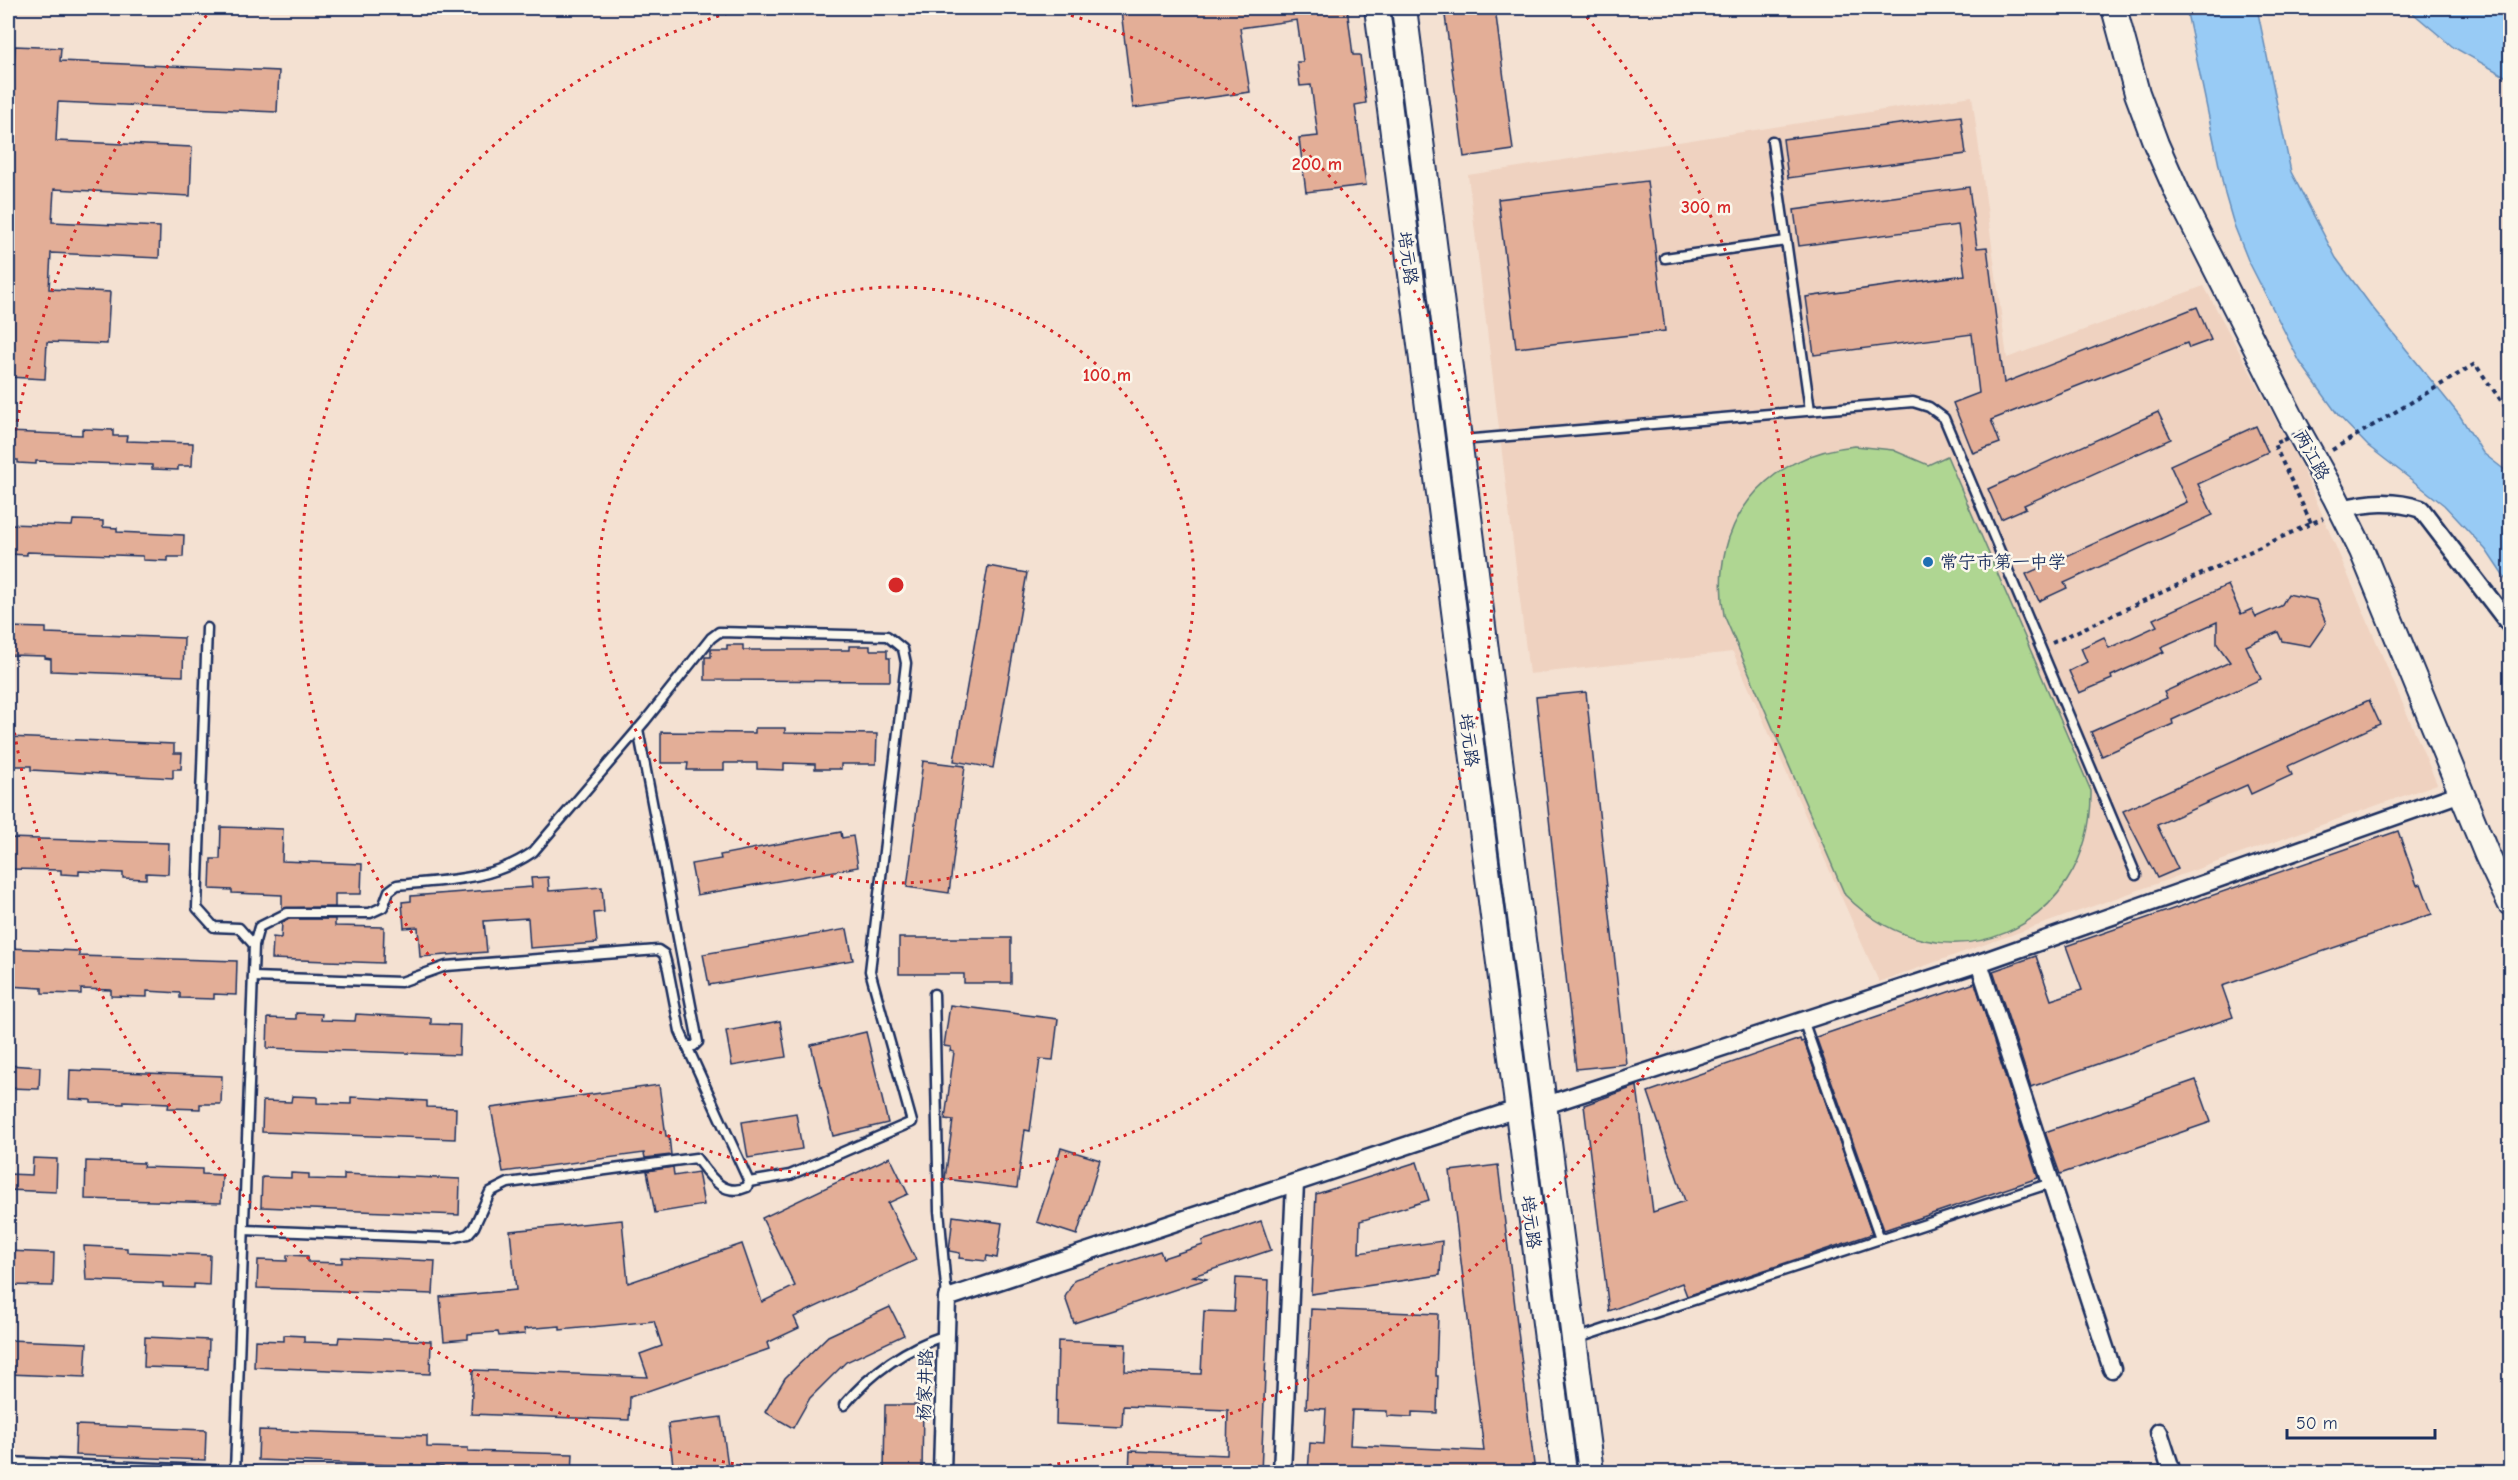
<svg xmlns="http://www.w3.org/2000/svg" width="2518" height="1480" viewBox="0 0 2518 1480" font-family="'Comic Neue','LXGW WenKai TC',sans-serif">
<rect width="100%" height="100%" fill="#f4e1d2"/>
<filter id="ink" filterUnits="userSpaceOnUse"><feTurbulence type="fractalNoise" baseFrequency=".0167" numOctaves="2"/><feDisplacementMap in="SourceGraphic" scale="12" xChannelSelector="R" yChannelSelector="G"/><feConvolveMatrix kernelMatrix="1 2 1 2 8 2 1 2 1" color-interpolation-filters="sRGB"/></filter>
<g filter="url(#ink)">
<!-- built -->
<polygon fill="#efd2c0" points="1972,96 2007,358 2204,286 2304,472 2437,784 1879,982 1733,652 1529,674 1468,175"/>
<!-- green -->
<path fill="#afd692" stroke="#658278" stroke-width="1.5" d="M1855 446 1893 450 1928 465 1947 456 2091 791C2093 931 1944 994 1845 895L1724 615C1708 525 1764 454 1855 446Z"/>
<!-- water -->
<g fill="#98cbf5" stroke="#668db9" stroke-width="1.5">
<polygon points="2186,8 2257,8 2291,172 2336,258 2372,307 2460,416 2483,453 2510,474 2510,586 2486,550 2444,505 2368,446 2338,415 2300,362 2248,260 2234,225 2225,194"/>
<polygon points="2407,8 2510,8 2510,79 2453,47"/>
</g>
<!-- building -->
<g fill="#e3ae97" stroke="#1b2f5e" stroke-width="1.5">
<polygon points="1148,8 1347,8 1353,55 1360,55 1366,103 1355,105 1366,185 1306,192 1299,138 1318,136 1311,85 1300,86 1297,62 1303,62 1297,20 1240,28 1250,92 1133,108 1121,11"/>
<polygon points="1444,8 1495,8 1513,150 1464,157"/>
<polygon points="15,46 61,48 60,61 279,71 277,112 58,102 56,141 192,147 190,196 54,189 52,222 160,227 159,258 51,253 49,289 110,292 107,344 47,342 45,379 8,377 8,95 9,65 14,66"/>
<polygon points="1961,116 1966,154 1788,178 1783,139"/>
<polygon points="1647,181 1665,331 1516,348 1498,199"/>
<polygon points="1969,187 1977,248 1987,247 2004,383 2197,307 2211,340 2189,348 2187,343 1991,420 2000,443 1973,453 1953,403 1979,393 1972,334 1814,355 1806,297 1965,275 1958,225 1799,246 1794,210"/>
<polygon points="2158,412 2171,439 2024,505 2026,508 2001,519 1988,489"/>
<polygon points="2256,426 2268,452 2198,484 2213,515 2064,583 2067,588 2039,601 2026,574 2187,502 2170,465"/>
<polygon points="82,429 113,430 113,436 127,436 126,441 193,443 192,466 178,466 178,470 152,469 152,465 36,461 36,464 18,463 18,460 8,460 8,432 82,435"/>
<polygon points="73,520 103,521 103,527 117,528 117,532 184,535 183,557 168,557 168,561 143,560 143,556 27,552 27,555 9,554 8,524 72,526"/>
<polygon points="988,566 1027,573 993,768 954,761"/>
<polygon points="2228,585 2241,614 2252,609 2256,617 2281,606 2288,594 2316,600 2326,623 2310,646 2282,641 2278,632 2246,646 2261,679 2172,720 2173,724 2102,756 2091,732 2167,698 2164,692 2230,662 2217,644 2217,622 2161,647 2164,652 2111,676 2112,679 2079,693 2069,671 2087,662 2081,648 2104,637 2109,648 2157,626 2153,619"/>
<polygon points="8,627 46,628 46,633 184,638 183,676 51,671 51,659 45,658 45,656 8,655"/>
<polygon points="727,645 743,645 743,650 849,650 849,646 870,646 870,650 887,650 887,658 890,658 890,681 705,680 705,657 711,657 711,649 727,649"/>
<polygon points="1586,692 1626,1064 1576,1069 1536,697"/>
<polygon points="2369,700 2380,724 2288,766 2292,775 2251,794 2247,785 2157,825 2178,869 2157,878 2123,811"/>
<polygon points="755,728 785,728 785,733 877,734 876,764 841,764 841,769 815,769 815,764 784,763 784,770 757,769 757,763 724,763 724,770 687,770 688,763 661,763 661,732 755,733"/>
<polygon points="8,737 174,744 174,753 182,753 181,769 173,769 173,778 31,770 31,766 8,766"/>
<polygon points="923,761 965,766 949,893 907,887"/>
<polygon points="221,827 283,829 282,861 362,864 361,894 335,894 335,907 282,908 282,895 232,893 232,890 210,889 211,859 220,859"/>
<polygon points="2398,831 2417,885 2421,884 2432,914 2222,986 2233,1017 2031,1087 1993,971 2036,956 2051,1000 2082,990 2066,946"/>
<polygon points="841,832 842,838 853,836 858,867 697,895 691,864 721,859 720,855"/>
<polygon points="8,838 169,843 168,874 146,873 146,879 123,878 123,873 79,871 79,875 61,874 61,870 8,869"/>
<polygon points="548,877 549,891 602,887 604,912 594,913 597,943 530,948 528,918 484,921 487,952 420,957 418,927 404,928 402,902 411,901 411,896 532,887 531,878"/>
<polygon points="289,919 335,919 335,926 384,927 383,963 272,959 273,937 281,938 282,923"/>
<polygon points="847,929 853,960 709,985 703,954"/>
<polygon points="899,938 1011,938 1011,983 964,983 964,974 899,974"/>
<polygon points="8,948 79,951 79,956 237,961 236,995 214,994 214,999 180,998 180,993 147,991 147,997 111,996 111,990 81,989 81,994 42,993 42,988 8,986"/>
<polygon points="1975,983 2038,1178 1884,1230 1816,1037"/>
<polygon points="950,1005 1058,1019 1053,1060 1040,1059 1030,1131 1025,1130 1017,1188 945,1179 953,1120 945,1119 954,1052 950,1051 951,1047 944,1046"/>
<polygon points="296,1013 322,1014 321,1020 355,1021 356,1014 431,1018 431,1024 460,1025 459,1055 267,1048 268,1018 296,1019"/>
<polygon points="780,1021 786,1057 732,1066 726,1031"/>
<polygon points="866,1032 888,1123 833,1136 811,1045"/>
<polygon points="1800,1039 1801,1042 1804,1041 1872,1234 1687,1296 1682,1283 1609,1311 1584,1105 1637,1086 1653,1212 1685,1201 1648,1092"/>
<polygon points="8,1065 40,1067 39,1089 8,1088"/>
<polygon points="70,1070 222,1076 221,1104 200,1104 200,1109 168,1108 169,1103 124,1101 124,1104 91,1103 91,1100 69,1099"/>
<polygon points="2196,1080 2211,1122 2060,1174 2045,1132"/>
<polygon points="659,1085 666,1136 669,1136 671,1155 645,1158 644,1153 503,1172 491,1108"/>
<polygon points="292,1096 317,1097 317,1103 351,1104 351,1097 427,1101 427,1107 456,1108 455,1139 262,1132 263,1101 291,1102"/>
<polygon points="796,1113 802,1149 748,1158 742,1122"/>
<polygon points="1061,1148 1100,1160 1077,1235 1037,1222"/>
<polygon points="890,1157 908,1194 888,1203 916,1260 794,1317 799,1328 767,1343 769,1349 630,1397 629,1420 471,1414 473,1370 648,1377 640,1354 662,1346 654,1321 560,1330 560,1326 524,1329 525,1334 499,1336 498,1332 468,1334 468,1339 444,1341 440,1297 516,1290 510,1231 622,1220 628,1283 742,1244 762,1302 795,1286 762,1218"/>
<polygon points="33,1158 57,1159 56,1192 8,1190 8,1174 32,1175"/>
<polygon points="86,1161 144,1163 143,1167 202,1169 202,1174 222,1175 221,1203 85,1199"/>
<polygon points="1417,1162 1429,1200 1360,1221 1359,1253 1442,1241 1440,1275 1311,1294 1316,1194"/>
<polygon points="1498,1165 1535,1473 1308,1473 1310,1443 1324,1444 1326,1409 1306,1408 1311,1309 1438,1314 1436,1376 1438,1376 1437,1413 1412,1412 1412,1417 1387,1416 1387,1411 1352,1410 1350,1445 1484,1451 1450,1171"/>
<polygon points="673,1167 674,1176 698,1172 704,1205 655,1213 647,1171"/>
<polygon points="291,1173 309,1174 309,1179 344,1180 344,1174 460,1179 459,1215 261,1207 262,1177 291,1178"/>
<polygon points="953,1216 1002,1223 997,1258 987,1256 986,1261 959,1258 960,1253 949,1251"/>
<polygon points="1261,1221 1271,1250 1193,1276 1207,1279 1074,1323 1065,1297 1075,1279 1160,1251 1163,1258 1203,1245 1202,1241"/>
<polygon points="84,1246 127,1248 127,1252 210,1255 209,1285 194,1284 194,1288 163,1287 163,1283 86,1280"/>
<polygon points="8,1251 54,1253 53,1286 8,1285"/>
<polygon points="287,1255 308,1256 308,1262 342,1263 342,1257 435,1261 433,1294 257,1288 258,1260 287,1261"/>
<polygon points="1236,1278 1269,1280 1261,1473 1129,1473 1130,1451 1227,1455 1228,1410 1123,1406 1122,1427 1056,1424 1058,1341 1126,1344 1125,1371 1201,1374 1204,1311 1234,1312"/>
<polygon points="890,1307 904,1335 846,1362 810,1398 793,1428 765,1412 785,1378 828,1336"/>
<polygon points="284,1335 304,1336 304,1342 338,1343 339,1337 431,1341 430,1374 254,1367 255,1340 284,1341"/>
<polygon points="145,1337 209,1340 208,1369 144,1367"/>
<polygon points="8,1340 87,1343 85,1377 8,1374"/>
<polygon points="885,1405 923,1405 922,1473 884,1473"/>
<polygon points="721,1417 729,1473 674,1473 668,1424"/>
<polygon points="76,1425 206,1430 205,1460 75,1455"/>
<polygon points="259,1430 427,1436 427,1447 468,1448 468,1451 573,1454 572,1473 443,1473 443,1467 258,1460"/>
</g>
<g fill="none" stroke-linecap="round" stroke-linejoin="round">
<!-- lane casing -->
<g stroke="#1b2f5e" stroke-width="13">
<g id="lane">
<polyline points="1772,141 1810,410"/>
<polyline points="1665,258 1786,241"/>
<polyline points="1462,440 1913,402 1929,407 1944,418 2136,875"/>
<polyline points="207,628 197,908 214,927 239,928 254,945 235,1472"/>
<polyline points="638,729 698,1042 694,1046 687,1046"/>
<path d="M254 945 259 927 287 913H370L383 907 389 891 397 885C447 880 491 881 533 852L645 721 711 638 719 632 887 636 903 649 906 663 870 971 912 1122 790 1175 749 1182"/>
<polyline points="934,994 939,1210 947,1298"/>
<polyline points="1803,1020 1880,1239"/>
<path d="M244 1230 452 1238 468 1234 474 1227 490 1192 508 1183 696 1158C709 1175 723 1198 747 1187L749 1182 680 1031 668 969 664 954 658 950 446 966 401 982 253 977"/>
<polyline points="1575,1339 2051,1183"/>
<path d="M844 1405C871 1373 906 1348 946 1335"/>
<polyline points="8,1462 255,1472"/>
</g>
</g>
<!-- street casing -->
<g stroke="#1b2f5e" stroke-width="21">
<g id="street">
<path d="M2341 509C2370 502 2393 500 2421 509L2510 625"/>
<polyline points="1979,963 2112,1369"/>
<polyline points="1543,1106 1979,963 2461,793"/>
<polyline points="2159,1432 2172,1472"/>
<polyline points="942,1472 947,1298 1517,1109"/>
<polyline points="1282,1472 1295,1183"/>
</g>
</g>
<!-- secondary casing -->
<g stroke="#1b2f5e" stroke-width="28">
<g id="secondary">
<polyline points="1377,8 1564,1472"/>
<polyline points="1404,8 1591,1472"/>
<polyline points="2114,8 2137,93 2156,144 2179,196 2294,423 2335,497 2362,551 2487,855 2510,903"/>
</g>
</g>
<!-- path -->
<g stroke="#1b2f5e" stroke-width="4" stroke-dasharray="4.5 4.5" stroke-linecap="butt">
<polyline points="2281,441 2274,444 2311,523"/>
<polyline points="2332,450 2475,364 2507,409 2510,406"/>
<polyline points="2052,643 2323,518"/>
</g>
<!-- lane -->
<use href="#lane" stroke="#fbf7ec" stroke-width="8"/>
<!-- street -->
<use href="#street" stroke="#fbf7ec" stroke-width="16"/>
<!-- secondary -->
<use href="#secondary" stroke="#fbf7ec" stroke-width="24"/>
<!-- path-bridge -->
<polyline stroke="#1b2f5e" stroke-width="4" stroke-dasharray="4.5 4.5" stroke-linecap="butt" points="2283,440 2314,426"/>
</g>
</g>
<!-- distance rings -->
<g fill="none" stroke="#d62828" stroke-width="3" stroke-dasharray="3 6">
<circle cx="896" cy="585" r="298"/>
<path d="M1045 8A596 596 0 1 1 747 8"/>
<path d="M787 1472A894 894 0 0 1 8 686M8 484A894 894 0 0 1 211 10M1581 10A894 894 0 0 1 1005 1472"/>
</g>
<!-- markers -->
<circle fill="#1f6fb2" stroke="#fbf7ec" stroke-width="2" cx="1928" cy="562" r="6"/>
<g text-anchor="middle" stroke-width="5" stroke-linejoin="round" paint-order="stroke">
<!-- street labels -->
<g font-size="18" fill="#1b2f5e" stroke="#fbf7ec">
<text transform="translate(1408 258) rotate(83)" y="6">培元路</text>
<text transform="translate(2312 455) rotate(61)" y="6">两江路</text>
<text transform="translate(1469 740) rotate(83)" y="6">培元路</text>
<text transform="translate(1531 1222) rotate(83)" y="6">培元路</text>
<text transform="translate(925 1385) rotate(-88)" y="6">杨家井路</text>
</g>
<!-- poi labels -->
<g font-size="18" fill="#1b2f5e" stroke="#fbf7ec" text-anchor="start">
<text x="1940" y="568">常宁市第一中学</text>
</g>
</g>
<circle cx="896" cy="585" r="9" fill="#d62828" stroke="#fbf7ec" stroke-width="3"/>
<g font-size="18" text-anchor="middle" font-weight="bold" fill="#d62828" stroke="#fbf7ec" stroke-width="5" stroke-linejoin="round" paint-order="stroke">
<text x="1317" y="170">200 m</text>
<text x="1706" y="213">300 m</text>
<text x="1107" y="381">100 m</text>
</g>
<!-- margin -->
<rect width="2518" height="1480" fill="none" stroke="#fbf7ec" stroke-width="30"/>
<rect x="15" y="15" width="2488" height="1450" fill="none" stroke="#1b2f5e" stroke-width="2" filter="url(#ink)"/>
<!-- scale -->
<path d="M2287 1429v9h148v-9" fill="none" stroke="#1b2f5e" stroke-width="3"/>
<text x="2296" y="1429" font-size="18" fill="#1b2f5e" stroke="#fbf7ec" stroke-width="4.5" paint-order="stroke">50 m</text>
</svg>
